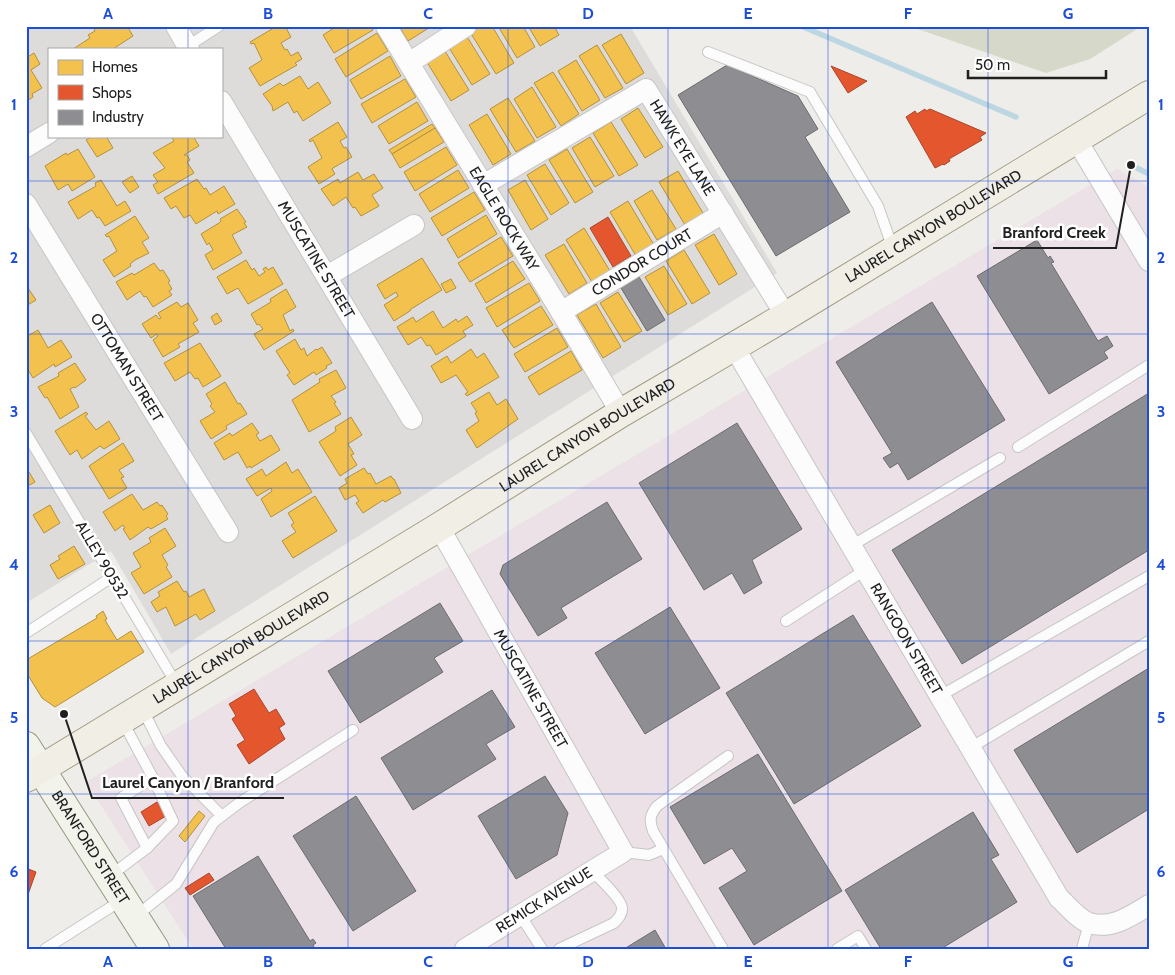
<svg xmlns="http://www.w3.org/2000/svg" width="1175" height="975" viewBox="0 0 1175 975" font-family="Cabin,sans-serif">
<rect width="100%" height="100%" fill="#eeede9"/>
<!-- residential -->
<path fill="#dddcda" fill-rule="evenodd" d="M26 26H630L777 273 171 654 111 551 26 603ZM49 49H221V136H49Z"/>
<!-- industrial -->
<polygon fill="#ece1e6" points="1117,169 1149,187 1149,949 193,949 86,782"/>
<!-- construction -->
<polygon fill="#d6d8ca" points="909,26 1142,26 1090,59 1046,73"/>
<!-- homes -->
<g fill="#f2c14e" stroke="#b39140">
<polygon points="93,26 127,26 133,36 113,49 73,49 90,38 88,35 95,31"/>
<polygon points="277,26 285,26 291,37 281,43 285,50 287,49 291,56 298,52 302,59 295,63 297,65 260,86 249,68 262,60 254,43 251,44 250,42"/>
<polygon points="337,26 371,26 373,30 334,53 323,35"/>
<polygon points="399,26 432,26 408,41"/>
<polygon points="480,26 492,26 514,63 496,74 470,32"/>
<polygon points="498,26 523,26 535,47 517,58"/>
<polygon points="528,26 554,26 559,35 540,46"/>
<polygon points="377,33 388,51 346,77 335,59"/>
<polygon points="621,34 644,73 626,84 602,45"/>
<polygon points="466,35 490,74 472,85 448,46"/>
<polygon points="597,45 623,88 605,98 579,56"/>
<polygon points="443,48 469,90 451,101 425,59"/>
<polygon points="34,53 40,64 31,70 42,88 32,94 33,97 27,101 26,58"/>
<polygon points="390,56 401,76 361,99 350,80"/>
<polygon points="576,60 600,100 582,111 558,71"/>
<polygon points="553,72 579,114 561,126 534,83"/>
<polygon points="300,76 308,89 318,82 331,103 303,121 297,111 294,113 288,102 273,111 272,106 263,94 280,83 283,86"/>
<polygon points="405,79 416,97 372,123 361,104"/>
<polygon points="532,87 556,127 537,138 514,99"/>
<polygon points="508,98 535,141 516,152 490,109"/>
<polygon points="417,102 428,121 389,144 378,126"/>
<polygon points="638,108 663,147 645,158 621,119"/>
<polygon points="487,114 511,154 493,165 469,125"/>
<polygon points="338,122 347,137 340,141 344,148 346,147 352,157 333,168 332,169 335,174 319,184 308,167 322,158 313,140 310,142 309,140"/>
<polygon points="611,122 638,165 619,176 593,133"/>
<polygon points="432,124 435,128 392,154 389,150"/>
<polygon points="435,128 444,142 400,168 392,154"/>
<polygon points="93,136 106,136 113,148 97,157 86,140"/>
<polygon points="175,136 193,136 199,146 184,155 187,155 190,160 187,162 194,173 158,194 153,185 158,182 153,175 165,168 153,153 174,141 172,138"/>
<polygon points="590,137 614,176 595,187 572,148"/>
<polygon points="446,147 457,165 415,191 404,172"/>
<polygon points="78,149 95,177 72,191 68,184 58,190 45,166 66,153 67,155"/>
<polygon points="567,149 593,192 575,203 549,160"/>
<polygon points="545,164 569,203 551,215 527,175"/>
<polygon points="458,170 469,188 430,212 419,194"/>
<polygon points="678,171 703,213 685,225 659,182"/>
<polygon points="358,172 363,180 374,174 383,188 372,195 379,206 361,216 355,207 353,208 346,197 333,206 321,189 338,179 340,183"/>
<polygon points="132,176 139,187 130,193 122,182"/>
<polygon points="197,179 204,189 206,188 210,195 224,186 235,204 218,214 217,211 196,224 190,215 184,218 176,206 171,209 164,198"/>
<polygon points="101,180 117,206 125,201 131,211 105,226 99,217 97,218 92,210 78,219 68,202 96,186 95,183"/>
<polygon points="525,180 548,219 531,230 508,190"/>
<polygon points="652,190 676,229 657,240 634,201"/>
<polygon points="474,192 485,210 442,236 431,218"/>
<polygon points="628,201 654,245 636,256 610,212"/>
<polygon points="237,209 246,222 244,223 247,227 232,235 242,253 213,270 205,255 213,250 209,243 207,245 201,234 219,223 221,221 220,219"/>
<polygon points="486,215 497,234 458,258 447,239"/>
<polygon points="135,216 149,238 142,242 149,253 135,260 130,264 131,266 114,277 103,260 117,251 109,236 107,237 105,235"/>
<polygon points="584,228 610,271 592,282 566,240"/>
<polygon points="714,234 737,274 719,285 695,245"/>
<polygon points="501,237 513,256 470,282 458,263"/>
<polygon points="564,244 587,283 569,294 545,255"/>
<polygon points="684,250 710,293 692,304 666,261"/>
<polygon points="422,258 442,290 411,309 410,311 394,321 384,305 398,296 396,292 385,299 377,285"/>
<polygon points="246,260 252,270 254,268 259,276 265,272 263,269 266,267 268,270 273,267 283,284 248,304 238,288 227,294 217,277"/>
<polygon points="513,261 525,279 486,303 475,284"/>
<polygon points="154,263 160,271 163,270 170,281 168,282 172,289 169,291 172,295 153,307 146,296 144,297 140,291 127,300 116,282 132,273 134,275"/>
<polygon points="664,266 687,304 668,315 645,277"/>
<polygon points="451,279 456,288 446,293 441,284"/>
<polygon points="529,283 540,301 497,327 486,308"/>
<polygon points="26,285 36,300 26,306"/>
<polygon points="286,289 296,307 283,315 290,331 293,329 294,331 264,350 254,334 263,329 259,324 257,325 251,314 271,302 270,299"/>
<polygon points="618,292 642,331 624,342 600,303"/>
<polygon points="177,302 181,307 188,303 198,320 193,323 199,332 178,344 180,347 163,357 153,340 158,336 157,334 151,338 142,324 156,315 159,319 161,318 158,313"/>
<polygon points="596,304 621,347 603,358 577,315"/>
<polygon points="541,306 553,325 514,348 502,330"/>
<polygon points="433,311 443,328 456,319 458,322 467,316 473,325 463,331 466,336 436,355 430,345 427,346 421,337 408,345 397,327 413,317 416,322"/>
<polygon points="217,313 222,321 215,325 211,317"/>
<polygon points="557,328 568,347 525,372 514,354"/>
<polygon points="38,330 48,348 61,340 72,357 55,367 54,364 33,378 27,368 29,366 27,363 26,364 26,337"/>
<polygon points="295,339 301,350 304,348 307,356 316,349 317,350 322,347 332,363 326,366 327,368 316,375 314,372 294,385 287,375 290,373 276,351"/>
<polygon points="200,343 221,376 203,387 198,378 195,379 190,372 175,381 164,363"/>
<polygon points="471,349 477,358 484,353 499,377 467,396 465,394 468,392 456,375 441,383 431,366 447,356 451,363"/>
<polygon points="571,351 582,370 539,395 528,377"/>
<polygon points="75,363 86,380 75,388 74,387 70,389 79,407 60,419 47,397 45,398 38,387 59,376 58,373"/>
<polygon points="336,370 346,388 331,396 336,402 334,403 341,414 309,432 292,400 320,382 319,379"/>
<polygon points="225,382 238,404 240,403 247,414 226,426 227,429 211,439 200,421 215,412 210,406 212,404 206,394"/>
<polygon points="489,392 497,405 506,399 518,419 477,448 466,430 479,421 475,413 477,412 471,403"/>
<polygon points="86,412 88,414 85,416 96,430 109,421 120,439 104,449 100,446 82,459 77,450 70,455 55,431"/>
<polygon points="351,417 362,435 348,444 354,454 351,455 357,465 340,476 319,442 336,431 335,427"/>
<polygon points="252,423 259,433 256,435 260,441 271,435 280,450 251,468 250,466 247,468 238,452 224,460 214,443 230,433 232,436"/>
<polygon points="123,443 134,461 119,470 124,477 121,478 127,488 109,499 89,466"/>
<polygon points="286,462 292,473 298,469 312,492 271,517 261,499 272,491 271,488 257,496 246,479 262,469 266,476"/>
<polygon points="26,467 35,482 26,487"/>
<polygon points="364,468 368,474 370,473 376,484 391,476 393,479 394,479 401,493 385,502 383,500 363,513 356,503 359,501 355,495 345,500 339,488 347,483 345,479"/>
<polygon points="132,494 143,510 157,502 160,506 162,505 168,514 166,516 168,519 151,529 148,527 130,540 123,529 125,528 123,525 115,531 103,512"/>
<polygon points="315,496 337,531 293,558 282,541 296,532 291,525 294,523 288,513"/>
<polygon points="50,505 60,523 44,533 33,515"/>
<polygon points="165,528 176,546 162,555 168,565 166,567 172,577 144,594 131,573 141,567 133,553 151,542 149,538"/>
<polygon points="74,546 85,564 58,579 50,565 60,559 58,556"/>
<polygon points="177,581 184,592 186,591 189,597 204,589 215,611 200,620 196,614 175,626 166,607 157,612 151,602 160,596 158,592"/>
<polygon points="103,611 107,619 105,620 117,640 131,631 144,652 55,707 42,698 26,672 26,660 97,618 96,616"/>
<polygon points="199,811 205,816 185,842 179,836"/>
</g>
<!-- shops -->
<g fill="#e4572e" stroke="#a9462a">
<polygon points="831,66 867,81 848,93"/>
<polygon points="925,109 926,111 930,109 986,133 980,137 982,140 949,159 950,161 944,165 943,164 935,168 906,117 915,111 917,114"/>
<polygon points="608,217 631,256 613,267 590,228"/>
<polygon points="254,689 269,713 276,709 285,724 279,728 285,739 249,764 237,745 245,740 232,719 236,716 229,704"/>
<polygon points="157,802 166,816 149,826 141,812"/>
<polygon points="26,868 36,872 26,900"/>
<polygon points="209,873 214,880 190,895 185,888"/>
</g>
<!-- industry -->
<g fill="#8d8d92" stroke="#6c6c70">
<polygon points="727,65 798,96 818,129 805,137 850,212 776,256 678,95"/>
<polygon points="1037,240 1048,258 1050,256 1054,262 1051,263 1098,341 1107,336 1113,346 1104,352 1108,358 1049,394 977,276"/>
<polygon points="639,277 665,320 647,331 621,288"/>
<polygon points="932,302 1005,420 908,480 898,463 890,468 883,458 892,453 836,362"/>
<polygon points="1149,393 1149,550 962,664 892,550"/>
<polygon points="737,423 802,529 752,560 762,583 744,594 732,573 704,590 639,483"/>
<polygon points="607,502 642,559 561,608 567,618 538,636 500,574 503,565"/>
<polygon points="440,603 463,641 434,658 443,672 360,723 328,671"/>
<polygon points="670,607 720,688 645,734 595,653"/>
<polygon points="853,615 921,726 794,804 726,693"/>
<polygon points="1149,668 1149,809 1077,853 1014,750"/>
<polygon points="492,690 515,727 486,744 496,759 413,810 381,758"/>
<polygon points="758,754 842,891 754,945 719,888 747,871 732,848 704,864 670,807"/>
<polygon points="545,776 568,813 557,855 516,879 478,816"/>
<polygon points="356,796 416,891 353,931 293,836"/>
<polygon points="973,812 999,855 991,859 1017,902 941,949 881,949 845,890"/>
<polygon points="258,856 310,941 313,939 316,943 313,945 315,949 226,949 193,896"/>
<polygon points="655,930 666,949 624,949"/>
</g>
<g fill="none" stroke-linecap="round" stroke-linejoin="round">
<!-- stream -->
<g stroke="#bcd6e2" stroke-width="5.5">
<polyline points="801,26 1016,117"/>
<polyline points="1131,165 1149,174"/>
</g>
<!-- service casing -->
<g stroke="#c7c6c5" stroke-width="12">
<g id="service">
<polyline points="188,46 219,26"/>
<polyline points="708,52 810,92 878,206 893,249"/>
<polyline points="26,433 177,685"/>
<polyline points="1018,447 1149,365"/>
<polyline points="851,546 1000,458"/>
<polyline points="786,621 865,570"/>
<polyline points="26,633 112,577"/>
<polyline points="940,696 1149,576"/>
<polyline points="142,708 161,746 182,776 222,816"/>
<polyline points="123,722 153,778 173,821 147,848"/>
<polyline points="970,748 1149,641"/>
<polyline points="623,852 649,855 663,849"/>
<polyline points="110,876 147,848 121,798 153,778"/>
<polyline points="520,915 542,949"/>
<polyline points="136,916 176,884 214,822 239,803 353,730"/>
<polyline points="45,949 122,900"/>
<path d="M559 949 614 923C618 919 622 915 622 909 623 900 599 878 592 871"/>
<path d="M723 949 653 831C649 820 650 815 657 806L728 756"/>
<polyline points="837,949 858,936 866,949"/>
<polyline points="1082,949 1089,923"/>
</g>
</g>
<!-- minor casing -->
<g stroke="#c7c6c5" stroke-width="22">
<g id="minor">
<polyline points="176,26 189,49"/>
<path id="s1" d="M386 26 563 315 621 413"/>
<polyline points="409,63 466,26"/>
<path id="s2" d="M221 101 412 419"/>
<polyline points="1076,139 1149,261"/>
<polyline points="26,147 49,133"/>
<path id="s3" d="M483 185 646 89 786 316"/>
<path id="s4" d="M26 204 228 532"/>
<polyline points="327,276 414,225"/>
<path id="s5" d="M561 312 723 213"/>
<path id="s6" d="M734 347 1059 898C1068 906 1078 919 1089 923 1111 930 1131 916 1149 905"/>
<path id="s7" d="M439 527 623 852 465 949"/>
</g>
</g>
<!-- secondary casing -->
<g stroke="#949980" stroke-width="30">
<g id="secondary">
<path id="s8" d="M26 746 155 949"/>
</g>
</g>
<!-- primary casing -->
<g stroke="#a59e85" stroke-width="30">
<g id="primary">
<path id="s9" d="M26 778 439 527 621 413 786 316 1149 95"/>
</g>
</g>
<!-- service -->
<use href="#service" stroke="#fcfcfc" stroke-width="10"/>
<!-- minor -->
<use href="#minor" stroke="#fcfcfc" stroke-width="20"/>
<!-- secondary -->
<use href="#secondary" stroke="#f2f4eb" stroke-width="28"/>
<!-- primary -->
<use href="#primary" stroke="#f1eee6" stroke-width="28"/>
</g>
<!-- grid -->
<path fill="none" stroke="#1d4ed8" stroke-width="1" stroke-opacity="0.55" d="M188 26V49M348 26V949M508 26V949M668 26V949M828 26V949M988 26V949M188 136V949M26 181H1149M26 334H1149M26 488H1149M26 641H1149M26 794H1149"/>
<g text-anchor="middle" stroke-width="5" stroke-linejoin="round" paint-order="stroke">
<!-- street labels -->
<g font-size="15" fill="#202020" stroke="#fff">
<text dy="5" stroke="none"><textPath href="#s3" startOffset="258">HAWK EYE LANE</textPath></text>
<text dy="5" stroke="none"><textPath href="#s1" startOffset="226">EAGLE ROCK WAY</textPath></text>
<text dy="5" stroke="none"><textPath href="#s9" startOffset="1062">LAUREL CANYON BOULEVARD</textPath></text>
<text dy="5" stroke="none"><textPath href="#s2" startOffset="185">MUSCATINE STREET</textPath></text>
<text dy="5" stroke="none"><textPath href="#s5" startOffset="95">CONDOR COURT</textPath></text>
<text dy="5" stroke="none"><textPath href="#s4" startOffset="192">OTTOMAN STREET</textPath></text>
<text dy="5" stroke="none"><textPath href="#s9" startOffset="658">LAUREL CANYON BOULEVARD</textPath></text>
<text transform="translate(102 560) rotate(59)" y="5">ALLEY 90532</text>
<text dy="5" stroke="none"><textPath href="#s6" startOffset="339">RANGOON STREET</textPath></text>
<text dy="5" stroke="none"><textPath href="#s9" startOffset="252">LAUREL CANYON BOULEVARD</textPath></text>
<text dy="5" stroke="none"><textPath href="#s7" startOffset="186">MUSCATINE STREET</textPath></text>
<text dy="5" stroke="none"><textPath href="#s8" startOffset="120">BRANFORD STREET</textPath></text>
<text transform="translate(544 900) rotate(-32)" y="5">REMICK AVENUE</text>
</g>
</g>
<!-- callouts -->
<path fill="none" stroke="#202020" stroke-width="2" d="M1131 165L1116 248H993M64 714L92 798H284"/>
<g fill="#202020" stroke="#fff" stroke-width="2">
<circle cx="1131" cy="165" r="5"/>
<circle cx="64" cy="714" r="5"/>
</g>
<g font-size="16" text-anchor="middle" font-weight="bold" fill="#202020" stroke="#fff" stroke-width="5" stroke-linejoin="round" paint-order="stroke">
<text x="1054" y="238">Branford Creek</text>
<text x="188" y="788">Laurel Canyon / Branford</text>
</g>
<!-- border -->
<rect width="1175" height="975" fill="none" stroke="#ffffff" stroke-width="55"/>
<!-- legend -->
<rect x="48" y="48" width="175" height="90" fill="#ffffff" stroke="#a6a6a6"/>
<rect x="58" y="60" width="25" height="15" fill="#f2c14e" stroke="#a6a6a6"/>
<text x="92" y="72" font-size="15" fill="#202020">Homes</text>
<rect x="58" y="85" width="25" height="15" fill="#e4572e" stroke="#a6a6a6"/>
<text x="92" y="98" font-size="15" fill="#202020">Shops</text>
<rect x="58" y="110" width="25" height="15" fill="#8d8d92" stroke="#a6a6a6"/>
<text x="92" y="122" font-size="15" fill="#202020">Industry</text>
<!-- scale -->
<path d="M968 70v8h138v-8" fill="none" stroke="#202020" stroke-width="2.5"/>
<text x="975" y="70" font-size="15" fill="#202020" stroke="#ffffff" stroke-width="4" paint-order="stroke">50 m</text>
<rect x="28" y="28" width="1120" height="920" fill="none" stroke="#1d4ed8" stroke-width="2"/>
<g font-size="16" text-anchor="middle" font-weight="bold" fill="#1d4ed8">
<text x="108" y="19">A</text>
<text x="268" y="19">B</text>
<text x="428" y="19">C</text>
<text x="588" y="19">D</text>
<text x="748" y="19">E</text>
<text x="908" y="19">F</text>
<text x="1068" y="19">G</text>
<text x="14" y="110">1</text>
<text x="1161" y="110">1</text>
<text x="14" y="263">2</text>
<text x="1161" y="263">2</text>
<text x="14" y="417">3</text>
<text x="1161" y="417">3</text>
<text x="14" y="570">4</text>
<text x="1161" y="570">4</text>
<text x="14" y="723">5</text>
<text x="1161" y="723">5</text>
<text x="14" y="877">6</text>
<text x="1161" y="877">6</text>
<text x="108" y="967">A</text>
<text x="268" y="967">B</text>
<text x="428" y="967">C</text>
<text x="588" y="967">D</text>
<text x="748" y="967">E</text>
<text x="908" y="967">F</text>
<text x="1068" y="967">G</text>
</g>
</svg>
